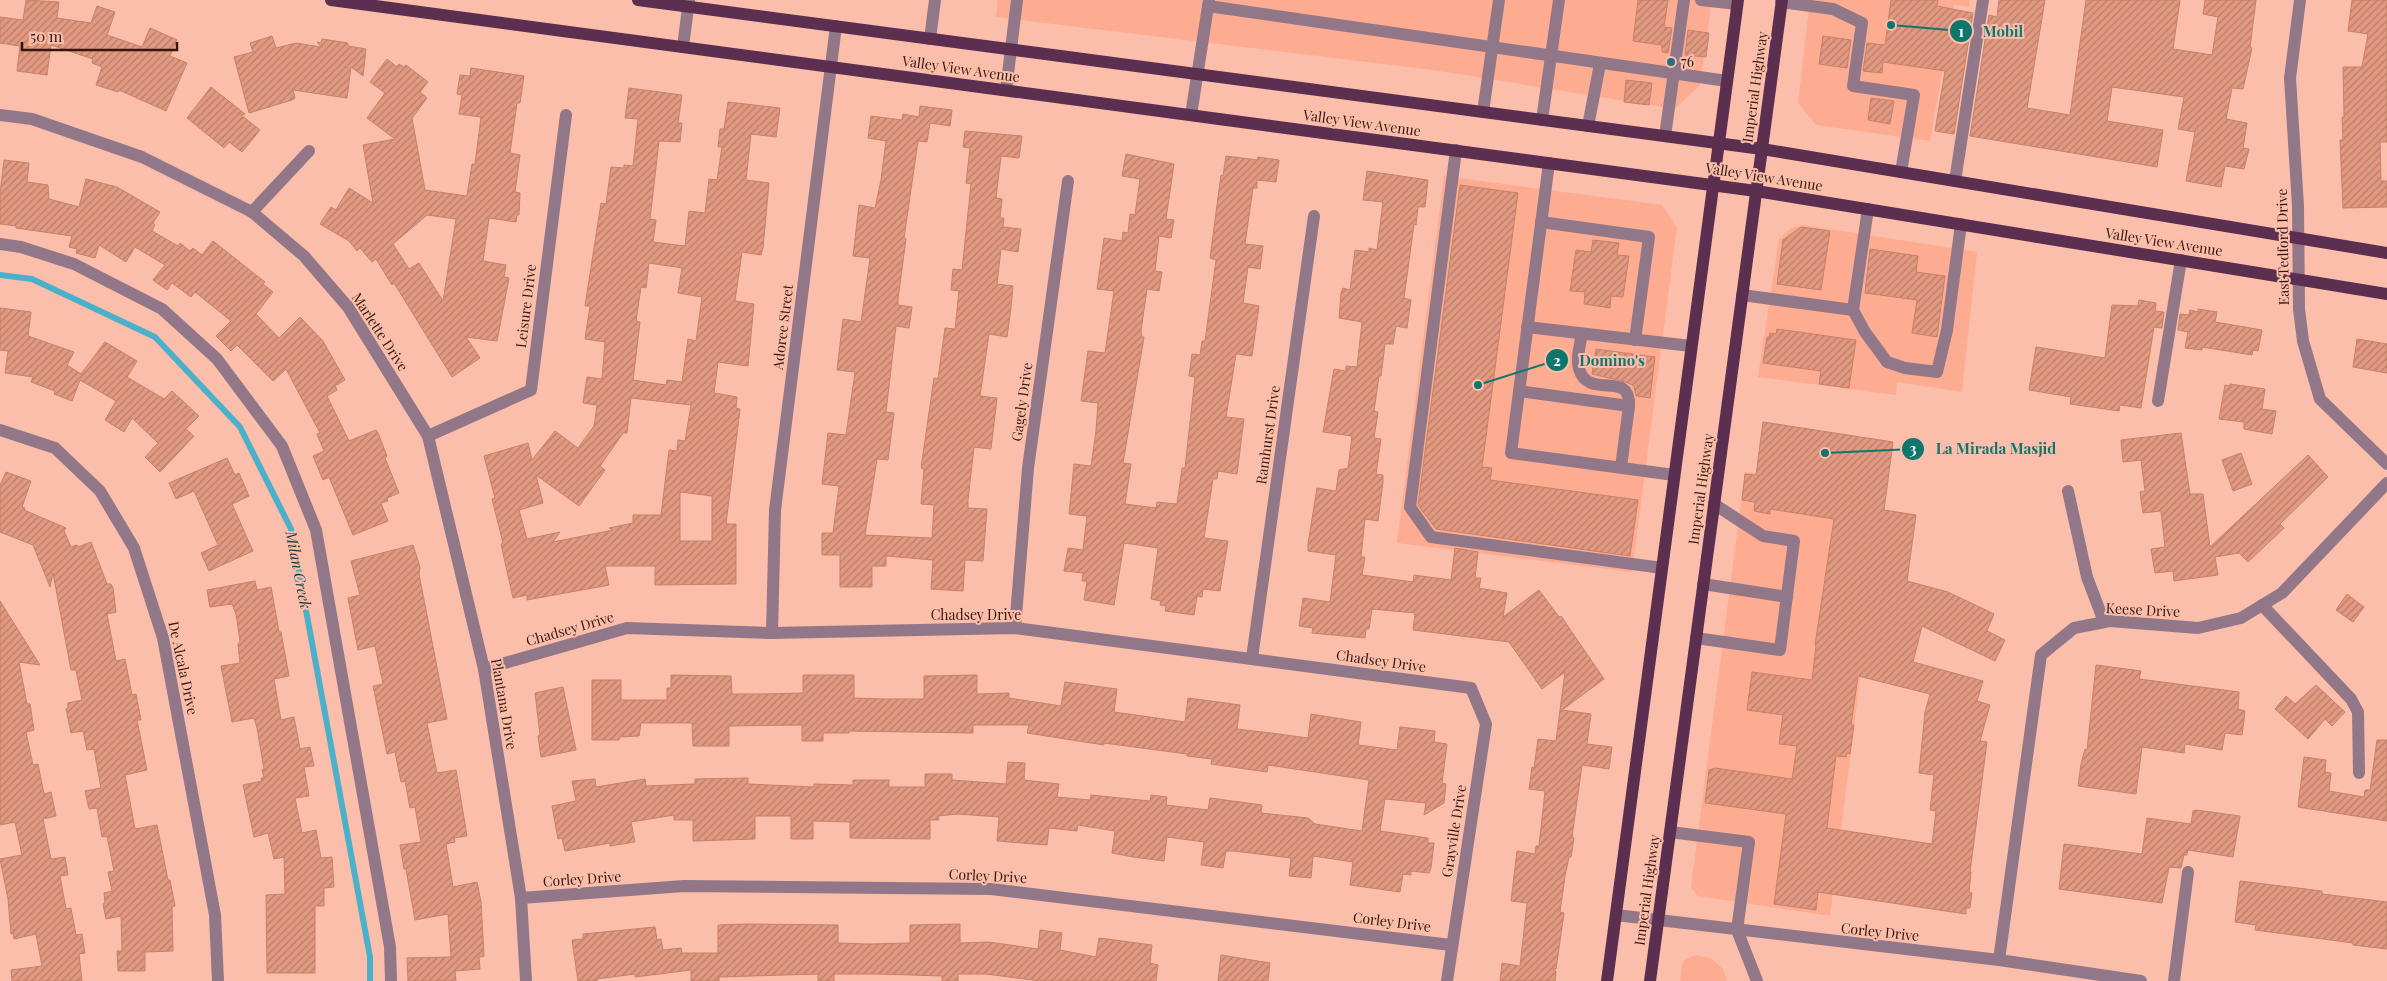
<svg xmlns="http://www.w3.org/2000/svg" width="2387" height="981" viewBox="0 0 2387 981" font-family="'Playfair Display',serif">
<defs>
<pattern id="building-hatch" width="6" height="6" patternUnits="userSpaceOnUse" patternTransform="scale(1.25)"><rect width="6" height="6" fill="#e29981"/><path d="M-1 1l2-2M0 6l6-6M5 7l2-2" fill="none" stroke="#b87c68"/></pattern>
</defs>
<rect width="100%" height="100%" fill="#fbbeaa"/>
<!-- built -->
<g fill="#feac91">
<polygon points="998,0 1712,0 1700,85 1675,109 1433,70 996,17"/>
<polygon points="1810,0 1970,0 1969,7 1954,5 1930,141 1816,125 1798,103"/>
<polygon points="1444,176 1662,205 1677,227 1632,572 1397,543"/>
<polygon points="1804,225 1977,252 1962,392 1897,382 1896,395 1758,377 1779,239 1791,228"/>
<polygon points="1745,472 1884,490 1830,916 1698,896 1691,887"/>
<polygon points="1695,955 1711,958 1723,969 1727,981 1680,981 1683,961"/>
</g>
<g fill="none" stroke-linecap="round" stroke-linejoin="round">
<!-- stream -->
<polyline stroke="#4db0cb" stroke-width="6" points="0,275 32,279 155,337 240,427 291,529 370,957 370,981"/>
</g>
<!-- building -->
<g fill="url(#building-hatch)" stroke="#c78169" fill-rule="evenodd">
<polygon points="26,0 59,2 57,18 91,23 97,6 115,12 107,35 142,47 150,28 177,40 170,56 187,63 166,111 119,90 118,92 96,85 102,67 92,63 93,59 51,45 47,75 17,71 20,46 0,43 0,17 23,20"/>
<polygon points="1638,0 1668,0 1664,27 1672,28 1668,53 1662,52 1662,45 1633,41"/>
<polygon points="1891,0 1938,0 1937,6 1973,13 1954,134 1935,131 1945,71 1883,62 1882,73 1863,71 1867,43 1885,45"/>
<polygon points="1999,0 2045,0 2027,108 2070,115 2086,0 2180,0 2173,49 2212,55 2218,17 2203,14 2205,0 2256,0 2250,47 2252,48 2243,89 2232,88 2226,119 2247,123 2243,148 2249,149 2244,169 2225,166 2221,187 2186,181 2195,132 2178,129 2184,97 2112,87 2107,121 2163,130 2157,167 1970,136 1989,15 1997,17"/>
<polygon points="2352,0 2387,0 2387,142 2380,142 2381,181 2387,181 2387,207 2343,208 2340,140 2343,140 2342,117 2344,117 2343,67 2362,67 2368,34 2348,31"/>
<polygon points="1688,30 1709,33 1706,57 1685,55"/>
<polygon points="272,36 276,48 296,43 321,47 317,42 321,43 322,39 348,43 348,46 366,49 363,76 351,67 347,98 293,90 295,98 292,100 249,113 234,57 253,52 250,43"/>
<polygon points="1823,36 1851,40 1847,68 1819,64"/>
<path d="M387 59 397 67 399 64 404 67 406 65 428 82 420 92 427 98 412 118 425 190 467 196 472 164H475L481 117 459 114 462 95 457 94 460 75 470 76 471 68 524 76 520 103H517L510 153 520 155 515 192 520 193 519 215H517L516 222 489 218 483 261 506 265 504 277 509 278 497 341 466 337 480 358 452 377 394 283 392 285 376 259 372 262 360 248 357 251 349 241 320 224 331 207 336 210 349 188 373 203 363 145 395 139 367 118 385 93 370 82ZM427 215 456 219 443 301 419 263 409 269 393 244Z"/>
<polygon points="1626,80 1652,83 1649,105 1624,102"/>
<polygon points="211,87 245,114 241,115 260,130 242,152 229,142 224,148 187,118"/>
<path d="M629 88 682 95 678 123H682L680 142 659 141 650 219 656 220 653 242 685 246 689 211 705 213 709 179 717 180 722 147H718L720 129H724L728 102 780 108 776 137 751 134 746 180 769 183 763 248 761 255 742 252 735 301 754 304 748 366 718 362 714 393 737 397 736 408 740 409 726 524H736V584L655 585V566H605L609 585 527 600V595L513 598 501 544 503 543 492 499 495 498 484 456 528 443 532 460 555 431 578 448 594 426 597 405 583 403 587 377 602 379 605 342 585 339 590 306H585L601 203 606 204 611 167 624 168V165L633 166 638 119 625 118ZM649 263 682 268 678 293 702 297 696 341 688 339 682 382 667 380 666 385 633 380 640 322 636 321 641 287 646 288ZM631 398 691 405 685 441 678 440 677 451 669 450 661 515H633V523L609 528 613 530 553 542 560 532 527 539 519 510 543 503 536 475 579 506 605 470 600 466 623 433H627ZM680 492 712 496V541H680Z"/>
<polygon points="1871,98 1894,101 1890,124 1868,120"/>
<polygon points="920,106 952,110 950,126 930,123 927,142 918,141 904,238 906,239 898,299 898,305 912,307 909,328 896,326 886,412 894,413 888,460 877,459 865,535 932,538 934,505 921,504 924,469 921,468 934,378 938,379 945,328 955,329 959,291 951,290 953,269 962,270 971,184 966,183 970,148 963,147 965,131 1022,136 1019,158 1001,156 996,198 1002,199 1000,218 1004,218 1003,227 1021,229 1018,252 1001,249 997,284 1013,286 1011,308 1007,337 989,334 980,396 997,398 991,449 974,447 968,500 968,508 987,509 983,561 965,560 963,591 931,589 933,560 886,556 886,566 872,566 872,587 840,587 840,555 822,555 822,533 833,533 839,486 822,484 828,433 846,435 855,372 837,370 843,319 861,322 866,287 870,258 853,256 859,205 875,208 881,180 886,141 868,138 871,116 902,120 903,114 919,117"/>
<polygon points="1126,154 1174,164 1166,219 1174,220 1171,238 1159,236 1155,271 1162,272 1159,291 1147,289 1141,331 1142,337 1144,337 1123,463 1131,464 1125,504 1156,508 1157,502 1177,504 1182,468 1185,468 1195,377 1189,376 1192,354 1200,355 1202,341 1205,341 1216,260 1210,258 1221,175 1223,176 1226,156 1257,160 1258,157 1279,160 1276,182 1257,180 1257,188 1253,188 1245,244 1263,246 1260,269 1248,267 1243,303 1259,306 1252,356 1236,354 1226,417 1244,419 1241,442 1237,474 1218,471 1217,479 1213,479 1204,538 1228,541 1220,591 1203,589 1202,597 1197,596 1194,615 1165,611 1166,606 1160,605 1161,601 1151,599 1158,548 1124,543 1114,605 1084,600 1087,581 1082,581 1083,573 1064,571 1068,548 1083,550 1087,516 1069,514 1074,464 1091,466 1096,431 1098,403 1081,401 1088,351 1105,353 1114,291 1097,289 1104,238 1122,241 1123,232 1128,233 1130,214 1135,215 1140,179 1122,176"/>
<polygon points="4,160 29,163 27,182 48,185 49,199 79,207 86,179 117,187 160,212 153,223 155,225 152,231 178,246 180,243 190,251 193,248 202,255 213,241 265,282 263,284 273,292 256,314 279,338 300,317 323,341 345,380 335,386 337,390 327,396 349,441 376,430 378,433 387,456 385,458 399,493 387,498 388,501 381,503 388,521 353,535 329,477 323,480 313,456 324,451 317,434 320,433 286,369 273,381 237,345 231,351 216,336 231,321 195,292 191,297 172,283 167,290 153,280 165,265 135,247 126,262 99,245 95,258 76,253 77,249 69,247 72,236 16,228 16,226 0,224 0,194"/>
<polygon points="1367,171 1428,180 1425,207 1418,207 1416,225 1414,224 1404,298 1411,300 1407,328 1396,326 1393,344 1385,344 1381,376 1379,376 1374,411 1378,412 1374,438 1381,439 1376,474 1383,475 1383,482 1378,521 1365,519 1361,557 1365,557 1362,575 1413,582 1414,575 1451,580 1455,548 1478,552 1475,578 1481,578 1479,588 1507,593 1503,617 1539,590 1559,617 1561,616 1604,679 1562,710 1591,714 1587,744 1612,747 1609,769 1582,765 1572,837 1574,838 1571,857 1569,857 1565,876 1560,912 1564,913 1556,969 1553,969 1556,971 1555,981 1500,981 1502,963 1520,966 1527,903 1511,901 1517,851 1535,854 1536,846 1539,846 1545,791 1529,789 1532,767 1534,768 1538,739 1556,741 1565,672 1542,689 1509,642 1413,630 1415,613 1372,609 1369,629 1366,629 1365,638 1312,633 1313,628 1299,626 1303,598 1330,602 1336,555 1308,551 1308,544 1317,488 1336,491 1339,470 1348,468 1352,436 1323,432 1334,369 1346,371 1346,366 1357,367 1362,322 1339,318 1341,293 1343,288 1350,290 1355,250 1369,252 1369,248 1377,250 1383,202 1363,200"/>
<polygon points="1460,185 1518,193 1482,467 1492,468 1490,480 1638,500 1630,556 1436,529 1418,505"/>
<polygon points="1801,227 1830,231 1821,290 1777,284 1783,240"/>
<polygon points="1593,240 1619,243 1617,255 1629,256 1623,297 1611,296 1610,308 1584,304 1585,292 1570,291 1576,250 1591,252"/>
<polygon points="1870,249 1918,256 1916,272 1945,276 1937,337 1912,333 1917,300 1865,293"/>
<polygon points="2139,300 2156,303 2155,311 2164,312 2162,328 2154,327 2141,408 2120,405 2119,411 2070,404 2071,397 2029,390 2036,347 2105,358 2112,305 2138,306"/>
<polygon points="0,308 31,312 28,336 74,352 67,365 81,374 105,342 137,361 127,377 164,399 172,391 199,416 186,429 194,436 160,472 145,457 158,443 132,418 124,432 105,420 116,401 80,380 72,401 54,394 55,391 31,382 33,377 5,373 8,351 0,350"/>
<polygon points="2198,309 2217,312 2215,322 2262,330 2258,351 2253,350 2252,355 2202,347 2202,350 2185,348 2188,332 2178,330 2180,314 2189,315 2190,310 2198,312"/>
<polygon points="1777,329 1856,340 1849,388 1819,384 1821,371 1763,363 1767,337 1769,337 1770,333 1776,334"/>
<polygon points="2357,339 2387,344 2387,373 2353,367"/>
<polygon points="1596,349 1655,357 1650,398 1636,396 1634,386 1626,382 1592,374"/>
<polygon points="2230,384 2265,389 2262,409 2276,411 2272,434 2244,429 2244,422 2219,419 2225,385 2230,386"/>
<path d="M1763 422 1893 442 1884 510 1916 515 1907 581 1948 592 1994 614 1987 631 2005 640 1995 661 1922 626 1913 662 1983 681 1977 701 1990 705 1980 741 1987 742 1970 872H1971L1969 892 1972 893 1970 908H1966V914L1818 892 1816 910 1774 904 1786 814 1705 803 1709 770 1715 768 1792 779 1797 746 1779 744 1783 715 1747 710 1752 672 1812 680 1816 646 1815 645 1834 519 1770 509V514L1754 511 1755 502 1742 500 1745 474 1756 475ZM1858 676 1930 694 1925 712 1919 773 1934 775 1930 810 1936 811 1932 844 1827 828 1836 756 1846 757 1847 753 1850 754 1854 725H1851Z"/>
<polygon points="2181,433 2190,494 2203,494 2210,547 2308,455 2328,477 2280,524 2284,528 2248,562 2239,553 2215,557 2218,575 2174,581 2173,571 2155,573 2151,549 2165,547 2161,511 2143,513 2140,492 2145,491 2141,460 2123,462 2121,440"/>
<polygon points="2241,453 2252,484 2233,491 2222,460"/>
<polygon points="227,458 235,475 239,473 249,496 232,504 253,551 209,571 201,553 218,545 194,491 176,499 169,483"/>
<polygon points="6,472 31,481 22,507 25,508 24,510 66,528 64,531 71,547 77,545 78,547 91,542 107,584 111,584 113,588 116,612 107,614 116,661 125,659 132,695 136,694 141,720 137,720 147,770 125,775 135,829 157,825 168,880 170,880 175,906 172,907 173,951 145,952 145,971 118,971 117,951 122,951 121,916 106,919 103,904 105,903 104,893 112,891 108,872 114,871 107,836 102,837 97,808 89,809 85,791 101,788 94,749 87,750 83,731 71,733 66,709 68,708 68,703 82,700 76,670 71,670 53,573 50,587 33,545 0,532 0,485"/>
<polygon points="413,545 420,567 419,574 447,719 427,723 437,773 456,770 467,836 454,838 455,842 446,844 453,887 477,882 481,902 484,956 479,957 480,969 455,971 456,981 408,981 407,958 451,957 448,914 415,920 406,869 404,869 400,845 421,842 415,807 410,808 405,781 401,782 395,752 387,754 373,686 383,684 375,646 358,650 348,598 360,595 351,561"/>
<polygon points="255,581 257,590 271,587 279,632 281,632 289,676 274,679 281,720 294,717 300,749 310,747 314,766 304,767 309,796 295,798 302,833 316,830 321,858 332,857 334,887 324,888 324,906 315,906 315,973 267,973 266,895 285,894 284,857 274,859 268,833 254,837 243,785 262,781 261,778 264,778 262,770 264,769 257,728 254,718 232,722 221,666 240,663 238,644 240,641 236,614 232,604 210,607 207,590"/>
<polygon points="2347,594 2364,607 2353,622 2336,610"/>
<polygon points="0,601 40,665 19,662 27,704 30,704 34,730 26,732 33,765 38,764 44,794 51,792 56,816 43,819 51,859 65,857 68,875 60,876 66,909 71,908 76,935 82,934 85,953 79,954 82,981 12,981 11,970 42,966 36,934 14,939 13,933 11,934 8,899 0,859 22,855 15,822 0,825"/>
<polygon points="2096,665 2141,671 2139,679 2239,692 2238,709 2245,711 2242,735 2225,733 2222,750 2185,744 2184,753 2142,747 2136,794 2078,786 2081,764 2085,749 2087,750"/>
<polygon points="671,675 731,676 732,694 763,694 803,693 803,675 854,675 854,698 884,699 924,699 924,676 977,675 977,694 1009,693 1009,698 1061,706 1065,682 1095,686 1117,689 1114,712 1185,722 1188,698 1240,705 1237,729 1279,734 1308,738 1311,714 1361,722 1358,745 1397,750 1400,727 1435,731 1434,742 1447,744 1442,783 1446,784 1444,803 1424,815 1426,803 1385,799 1380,831 1428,838 1428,843 1434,843 1431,868 1429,873 1411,871 1411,875 1403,874 1400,892 1350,885 1353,862 1313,856 1311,878 1289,876 1291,858 1234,851 1226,851 1223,868 1201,865 1204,842 1167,837 1164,861 1133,857 1112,853 1115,831 1078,825 1077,831 1049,828 1047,845 997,841 999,817 958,814 938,816 939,820 930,820 930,839 850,838 850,822 813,821 813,839 791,839 791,816 755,816 755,839 693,841 693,820 674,820 674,815 631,822 635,842 610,846 610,843 565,851 562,838 558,839 552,806 576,801 572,781 595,779 596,787 645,779 646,786 695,784 695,779 748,778 748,784 814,787 814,784 853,785 853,780 889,780 889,787 925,787 925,774 952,774 952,780 1006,784 1008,762 1025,763 1024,780 1059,784 1057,797 1090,800 1091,795 1150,801 1151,795 1167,797 1166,805 1208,810 1210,798 1262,805 1261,813 1308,818 1315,824 1362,831 1369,780 1268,765 1267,772 1211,764 1212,759 1187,756 1187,754 1104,743 1104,745 1027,733 1029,725 973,725 973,733 849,731 849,733 823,733 823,741 802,741 802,725 729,726 729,746 693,746 692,723 641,723 639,736 620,737 619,740 592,740 592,680 621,680 621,700 667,700 667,688 671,688"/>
<polygon points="2316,685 2345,712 2332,726 2325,719 2308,739 2275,709 2286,696 2295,704"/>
<polygon points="563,687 576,750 541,757 538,736 540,735 535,693"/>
<polygon points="2377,740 2387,740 2387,821 2298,807 2304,757 2326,760 2325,772 2331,773 2329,791 2364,797 2365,790 2370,790"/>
<polygon points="2196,810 2240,816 2233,857 2188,850 2187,855 2184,855 2181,868 2169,867 2162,903 2059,889 2064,844 2142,854 2147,818 2191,824 2193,811"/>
<polygon points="2240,881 2322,891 2322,894 2387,902 2387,949 2353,945 2353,943 2255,930 2256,925 2235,922"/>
<polygon points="746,924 838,925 838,943 869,944 910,943 910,925 960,924 960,943 989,942 1038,949 1040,930 1062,933 1060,950 1096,957 1099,938 1152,945 1150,963 1158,965 1156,981 1040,981 986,974 958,974 958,981 942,981 942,976 879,974 834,974 834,981 818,981 818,974 719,977 719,981 691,981 691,970 635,977 635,974 597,979 597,981 578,981 572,940 583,939 583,934 655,927 657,940 661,939 663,950 681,948 682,953 718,953 718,925"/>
<polygon points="1221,955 1270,963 1268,981 1218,981"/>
</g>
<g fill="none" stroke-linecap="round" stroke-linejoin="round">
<!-- minor -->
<g stroke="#927789" stroke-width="12">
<polyline points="1701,0 1737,4"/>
<polyline points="2300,0 2290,78 2298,206 2299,309 2303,341 2320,399 2387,464"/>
<polyline points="1781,2 1833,9 1862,23 1853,86 1914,95 1901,172"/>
<polyline points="1208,6 1727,81"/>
<polyline points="930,39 935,0"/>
<polyline points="683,47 689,0"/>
<polyline points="1006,90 1017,0"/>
<polyline points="1483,112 1499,0"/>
<polyline points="0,115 32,119 142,157 252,212 304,256 348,307 428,436 484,669 521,898 526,981"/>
<polyline points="1191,115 1209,0"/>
<polyline points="1542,120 1559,0"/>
<polyline points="1588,126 1600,64"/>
<polyline points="1665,136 1684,0"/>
<polyline points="1456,150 1410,507 1431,537 1662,568"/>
<polyline points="1549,163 1511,453 1674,475"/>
<polyline points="1955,181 1983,0"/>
<polyline points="1868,209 1853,310 1865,332 1887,362 1905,368 1937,372 1947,330 1961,224"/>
<polyline points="252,212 309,151"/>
<polyline points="1541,222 1649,237 1635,340"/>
<polyline points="0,244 21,247 74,264 162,309 217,359 282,446 316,530 390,947 391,981"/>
<polyline points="1742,295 1853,310"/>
<polyline points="1527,327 1691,346"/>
<path d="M1582 334C1580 345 1576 358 1579 369 1589 401 1631 369 1629 406"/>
<polyline points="1519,391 1629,406 1621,467"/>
<polyline points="2158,401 2181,260"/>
<polyline points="0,430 55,448 100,491 134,548 163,638 215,915 218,981"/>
<polyline points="428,436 531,390 566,115"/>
<polyline points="2068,491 2087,577 2104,622"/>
<polyline points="1703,584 1787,597"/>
<polyline points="2262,605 2351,699 2358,712 2359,773"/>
<polyline points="1015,628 1028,468 1068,181"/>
<polyline points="772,633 775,510 836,26"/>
<polyline points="1696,638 1780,650 1794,541 1763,536 1714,504"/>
<polyline points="1252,658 1314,216"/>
<polyline points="484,669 627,628 772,633 1015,628 1471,688 1486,724 1447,981"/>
<polyline points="1670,832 1749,842 1737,930 1757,981"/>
<polyline points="521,898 684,886 991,889 1451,945"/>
<polyline points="1616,915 1999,960 2141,981"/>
<polyline points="1999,960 2041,655 2074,628 2110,621 2198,628 2241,618 2282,593 2387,483"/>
<polyline points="2174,981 2188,872"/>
</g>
<!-- major -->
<g stroke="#5c2e4f" stroke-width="12">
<polyline points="331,0 1756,191 2387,294"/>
<polyline points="638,0 1762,149 2387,253"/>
<polyline points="1607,981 1738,0"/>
<polyline points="1650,981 1782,0"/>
</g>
</g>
<!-- markers -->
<circle fill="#2a6c7f" stroke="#fbbeaa" stroke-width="2" cx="1671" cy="62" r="5"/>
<g text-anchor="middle" stroke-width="4" stroke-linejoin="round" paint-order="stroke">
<!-- poi labels -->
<g font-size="14" fill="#33170e" stroke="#fbbeaa" text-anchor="start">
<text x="1681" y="67">76</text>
</g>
<!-- street labels -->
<g font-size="14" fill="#33170e" stroke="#fbbeaa">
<text transform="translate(961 69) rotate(8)" y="5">Valley View Avenue</text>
<text transform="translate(1755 87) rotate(-82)" y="5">Imperial Highway</text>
<text transform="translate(1362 123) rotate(8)" y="5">Valley View Avenue</text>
<text transform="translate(1764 177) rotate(9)" y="5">Valley View Avenue</text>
<text transform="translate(2164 242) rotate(9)" y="5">Valley View Avenue</text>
<text transform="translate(2283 247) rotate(-91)" y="5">East Tedford Drive</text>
<text transform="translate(526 306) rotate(-83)" y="5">Leisure Drive</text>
<text transform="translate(783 327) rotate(-83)" y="5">Adoree Street</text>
<text transform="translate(380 332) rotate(57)" y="5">Marlette Drive</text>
<text transform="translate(1022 402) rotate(-82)" y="5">Gagely Drive</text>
<text transform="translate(1268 435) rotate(-82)" y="5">Ramhurst Drive</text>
<text transform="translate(1701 489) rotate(-82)" y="5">Imperial Highway</text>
<text transform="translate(2143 610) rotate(3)" y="5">Keese Drive</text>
<text x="976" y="620">Chadsey Drive</text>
<text transform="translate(570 629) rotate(-16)" y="5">Chadsey Drive</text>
<text transform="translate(1381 661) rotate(8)" y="5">Chadsey Drive</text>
<text transform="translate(183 668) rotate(78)" y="5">De Alcala Drive</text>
<text transform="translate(504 704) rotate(80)" y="5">Plantana Drive</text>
<text transform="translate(1454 831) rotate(-81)" y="5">Grayville Drive</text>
<text transform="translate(988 876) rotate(3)" y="5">Corley Drive</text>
<text transform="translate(582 879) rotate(-4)" y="5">Corley Drive</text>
<text transform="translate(1647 890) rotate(-82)" y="5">Imperial Highway</text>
<text transform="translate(1392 922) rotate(7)" y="5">Corley Drive</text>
<text transform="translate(1880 932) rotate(6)" y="5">Corley Drive</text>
</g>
<!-- water labels -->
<g font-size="15" font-style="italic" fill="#18363f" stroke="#fbbeaa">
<text transform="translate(298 570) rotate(79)" y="5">Milan Creek</text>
</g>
</g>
<!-- callouts -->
<path fill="none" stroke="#0f766e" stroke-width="2" d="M1891 25L1961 31M1478 385L1557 360M1825 453L1913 449"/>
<g fill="#0f766e" stroke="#fbbeaa" stroke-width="2">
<circle cx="1891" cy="25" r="5"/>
<circle cx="1478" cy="385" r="5"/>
<circle cx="1825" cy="453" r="5"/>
<circle cx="1961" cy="31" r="12"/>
<circle cx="1557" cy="360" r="12"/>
<circle cx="1913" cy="449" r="12"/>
</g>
<g font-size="15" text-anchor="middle" font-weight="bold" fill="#fff">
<text x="1961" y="37">1</text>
<text x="1557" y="366">2</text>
<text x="1913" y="454">3</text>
</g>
<g font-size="15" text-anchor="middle" font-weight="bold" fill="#0f766e" stroke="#fbbeaa" stroke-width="4" stroke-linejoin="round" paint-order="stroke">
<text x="2003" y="37">Mobil</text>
<text x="1612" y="366">Domino's</text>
<text x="1996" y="454">La Mirada Masjid</text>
</g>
<!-- scale -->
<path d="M22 42v8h155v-8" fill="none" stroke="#33170e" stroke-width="2.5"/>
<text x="30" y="42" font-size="15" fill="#33170e" stroke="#fbbeaa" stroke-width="4" paint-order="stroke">50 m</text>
</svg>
